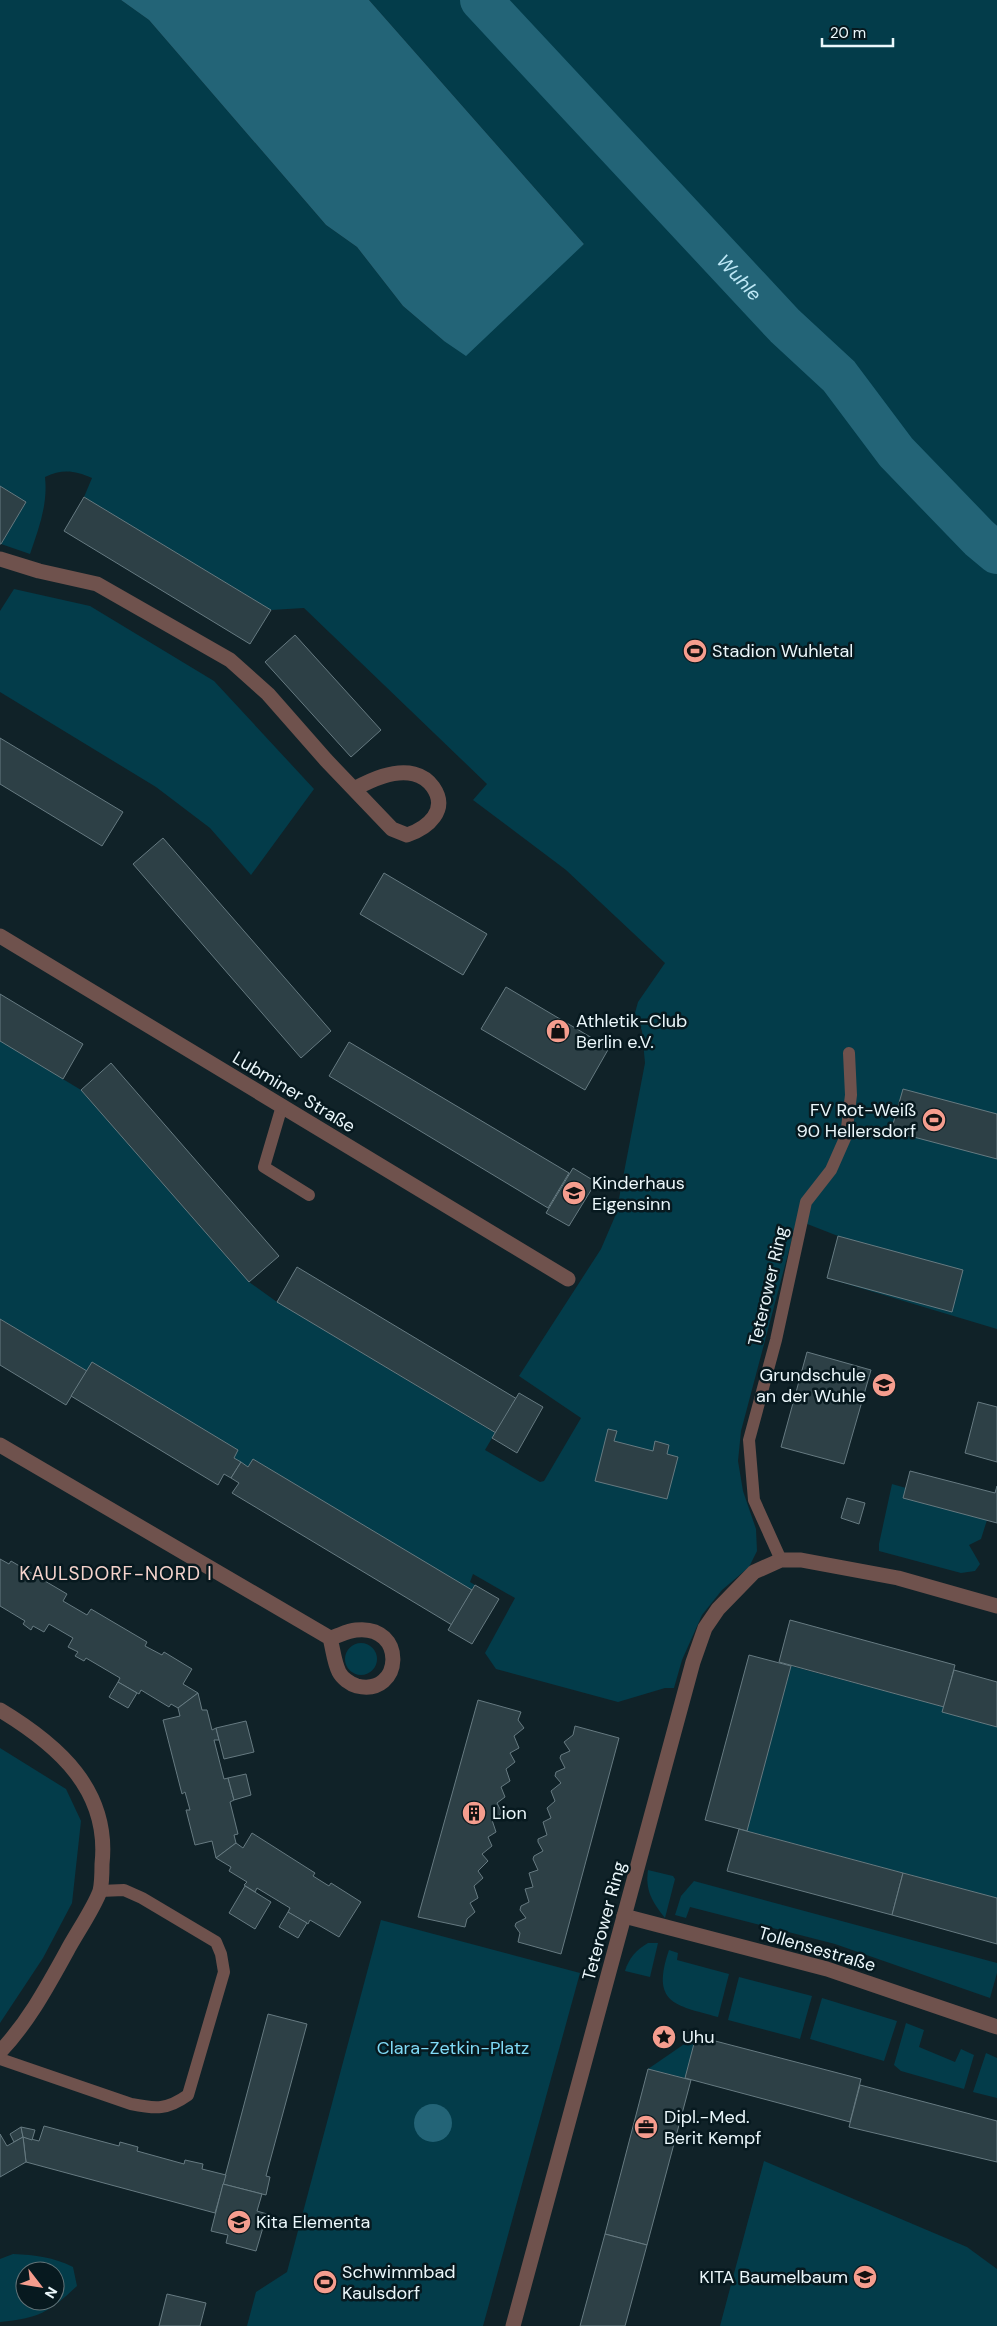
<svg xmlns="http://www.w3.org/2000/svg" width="997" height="2326" viewBox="0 0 997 2326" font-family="'DM Sans',sans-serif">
<rect width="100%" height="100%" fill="#102228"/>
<!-- green -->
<g fill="#033c4a" fill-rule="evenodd">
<path d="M0 0H121L149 20 326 225 357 247 403 306 444 341 584 244 369 0H997V1329L827 1278 838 1236 797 1220 741 1431 738 1461 743 1491 756 1529 757 1551 749 1567 722 1590 702 1615 682 1660 674 1688H665L618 1702 496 1669 485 1653 515 1598 473 1574 470 1582 475 1585 471 1590 253 1459 248 1467 234 1458 238 1450 92 1362 87 1371 0 1319V1041L81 1090 249 1282 277 1302 495 1433 485 1450 540 1482 544 1481 581 1418 519 1376 601 1249 616 1214 645 1063 642 1031 635 1013 638 1002 665 963 566 870 473 800 487 784 304 608 271 610 84 497 92 478C74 470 62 469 45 477 48 504 39 528 30 554L1 544 26 502 0 486Z"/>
<polygon points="14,589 90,606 214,681 314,789 251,875 210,828 156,787 0,692 0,611"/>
<polygon points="892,1484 906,1488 903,1498 987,1520 981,1539 969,1545 980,1564 975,1571 961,1573 879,1551 879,1544"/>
<circle cx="361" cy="1659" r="16"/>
<polygon points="791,1666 944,1707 943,1712 997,1727 997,1898 747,1831"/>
<polygon points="0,1748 66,1789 81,1821 72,1903 43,1958 0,2023"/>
<path d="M648 1870 673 1876 675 1879 665 1918C652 1902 645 1890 648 1870Z"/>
<polygon points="694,1881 997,1963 997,1973 990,1998 835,1944 690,1907 686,1918 675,1915 681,1896"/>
<polygon points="381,1920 580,1973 483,2326 247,2326 256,2292 287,2272"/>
<path d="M648 1943H658L650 1977 625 1971C629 1958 636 1950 648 1943Z"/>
<path d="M669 1950 678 1953 677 1960 729 1974 718 2017C674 2005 651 2003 669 1950Z"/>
<polygon points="739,1977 812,1996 800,2039 728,2020"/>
<polygon points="822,1998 897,2021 884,2061 810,2039"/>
<polygon points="906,2023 924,2030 919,2047 955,2062 961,2049 974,2055 964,2089 901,2071 894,2065"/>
<polygon points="696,2036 685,2078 648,2069"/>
<polygon points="986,2053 997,2058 997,2098 973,2092"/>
<polygon points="764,2161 967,2247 997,2269 997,2326 720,2326"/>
<path d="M13 2254C36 2255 53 2257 73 2267L77 2286C48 2313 39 2318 0 2322V2259ZM25 2271H55V2301H25Z"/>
</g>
<!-- water -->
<g fill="#236477">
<polygon points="121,0 369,0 584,244 466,356 444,341 403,306 357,247 326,225 149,20"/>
<circle cx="433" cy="2123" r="19"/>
</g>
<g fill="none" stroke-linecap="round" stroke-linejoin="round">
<!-- river -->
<path stroke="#236477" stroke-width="42" id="s1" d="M481 0 785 326 839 376 896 452 979 538 997 553"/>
</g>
<!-- building -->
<g fill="#2d4046" stroke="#667a81">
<polygon points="0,486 26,502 1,544 0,544"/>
<polygon points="84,497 271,610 250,644 64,531"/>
<polygon points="295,635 381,730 351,757 265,662"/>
<polygon points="0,738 123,812 102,846 0,784"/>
<polygon points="163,838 331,1031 301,1058 133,864"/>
<polygon points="384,873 487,934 463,975 360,914"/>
<polygon points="506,987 609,1048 585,1090 481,1029"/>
<polygon points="0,994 83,1044 63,1079 0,1041"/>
<polygon points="349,1042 569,1173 548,1208 329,1076"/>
<polygon points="111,1063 279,1256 249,1282 81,1090"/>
<polygon points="903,1089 997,1114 997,1159 891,1131"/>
<polygon points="573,1168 596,1182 569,1226 546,1213"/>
<polygon points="838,1236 963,1270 952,1312 827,1278"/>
<polygon points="297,1267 517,1399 496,1433 277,1302"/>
<polygon points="0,1319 87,1371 66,1405 0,1365"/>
<polygon points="807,1352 871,1370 844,1464 781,1447"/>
<polygon points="92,1362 238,1450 234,1458 241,1462 231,1478 224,1474 218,1485 71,1396"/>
<polygon points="519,1393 543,1407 517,1453 492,1438"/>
<polygon points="978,1402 997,1407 997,1462 965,1453"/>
<polygon points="608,1429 617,1431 614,1441 653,1451 655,1441 669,1445 667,1454 678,1457 667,1499 595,1481"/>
<polygon points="253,1459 472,1590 452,1625 232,1493 239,1483 231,1478 241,1462 248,1467"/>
<polygon points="910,1471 995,1493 997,1486 997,1523 903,1498"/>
<polygon points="847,1498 865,1503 859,1524 841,1518"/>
<polygon points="0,1559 9,1564 11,1561 67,1594 63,1601 87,1615 91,1609 147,1642 145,1646 162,1655 164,1652 192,1669 183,1684 198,1693 178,1708 171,1704 169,1707 141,1690 139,1694 118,1682 120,1678 86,1658 84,1661 75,1656 78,1652 68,1647 73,1638 49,1624 44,1632 33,1626 31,1630 23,1624 25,1621 0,1606"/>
<polygon points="475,1585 499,1599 472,1644 448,1630"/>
<polygon points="790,1620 955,1665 944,1707 779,1662"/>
<polygon points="749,1655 791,1666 747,1831 705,1820"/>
<polygon points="954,1670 997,1682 997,1727 942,1712"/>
<polygon points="118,1682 137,1693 128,1708 109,1697"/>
<polygon points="198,1693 202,1710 207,1710 212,1730 216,1728 219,1740 214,1740 224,1779 228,1778 234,1800 230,1802 238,1834 234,1835 236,1843 216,1858 212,1841 195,1845 186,1810 190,1810 185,1792 182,1794 163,1720 180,1716 178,1708"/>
<polygon points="478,1700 521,1712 518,1720 524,1728 514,1736 519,1748 510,1753 515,1762 506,1769 510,1781 501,1787 505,1797 497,1803 501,1811 500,1815 492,1820 496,1832 488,1837 492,1846 482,1854 488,1861 478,1871 483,1878 474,1886 478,1898 470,1903 475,1912 467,1919 465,1927 418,1917"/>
<polygon points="246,1721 254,1752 224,1759 216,1728"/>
<polygon points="575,1726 619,1738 561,1954 518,1942 520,1933 515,1926 516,1923 526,1918 520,1910 521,1906 529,1902 525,1889 533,1887 529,1873 538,1870 533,1859 534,1856 543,1851 538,1842 538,1839 547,1835 543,1822 551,1818 547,1808 555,1801 551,1791 561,1783 555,1776 556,1772 565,1768 560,1758 561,1755 570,1751 564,1742 573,1735"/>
<polygon points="246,1774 251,1795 234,1800 228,1778"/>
<polygon points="739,1829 903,1873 892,1915 727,1871"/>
<polygon points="252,1833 315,1873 313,1876 329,1886 331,1883 361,1902 339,1937 310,1920 308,1924 288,1912 290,1908 257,1888 255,1892 244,1885 247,1882 229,1871 231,1867 216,1858 236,1843 243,1848"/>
<polygon points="903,1873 997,1898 997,1944 892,1915"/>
<polygon points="245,1886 271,1902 255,1929 229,1913"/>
<polygon points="288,1912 307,1923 298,1938 279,1927"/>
<polygon points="268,2014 307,2024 266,2176 270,2177 266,2195 223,2184"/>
<polygon points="696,2036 861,2079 850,2122 685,2078"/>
<polygon points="648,2069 691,2080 647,2245 605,2234"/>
<polygon points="860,2085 997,2121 997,2162 849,2127"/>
<polygon points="44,2126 119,2146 120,2142 138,2147 137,2151 184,2164 185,2160 203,2164 202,2169 226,2175 215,2213 26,2162 23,2137 39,2141"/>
<polygon points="21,2127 23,2137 14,2142 10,2134"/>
<polygon points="21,2127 35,2130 32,2140 23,2137"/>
<polygon points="0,2134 7,2146 23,2137 26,2162 0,2177"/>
<polygon points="223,2184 262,2194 257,2211 267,2214 256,2251 226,2243 228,2235 211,2231"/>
<polygon points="605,2234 647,2245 625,2326 580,2326"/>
<polygon points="167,2294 206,2303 200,2326 159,2326"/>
</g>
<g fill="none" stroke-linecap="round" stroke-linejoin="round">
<!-- lane -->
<g stroke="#6f524d" stroke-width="12">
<polyline points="282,1106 264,1167 309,1195"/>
<polyline points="781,1560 754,1500 749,1440 776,1340 806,1202 831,1170 846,1136 851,1095 849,1053"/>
<path d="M0 2059 131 2104C156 2109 167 2110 188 2095L224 1972 221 1954 216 1942 142 1898 124 1890 100 1891"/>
</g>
<!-- street -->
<g stroke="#6f524d" stroke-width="15">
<path d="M0 559 39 571 97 584 230 660 268 694 326 760 392 829 407 835C428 828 449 810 433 787 428 780 422 776 414 774 394 769 371 780 354 789"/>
<polyline points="0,936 568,1279"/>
<path d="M0 1445 330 1638C333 1649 334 1662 339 1672 342 1678 350 1684 357 1686 403 1697 407 1624 356 1630 347 1631 338 1636 330 1638"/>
<path d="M0 1710C58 1745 110 1790 102 1864 102 1872 102 1883 100 1891 94 1908 76 1934 67 1951 47 1987 29 2021 0 2052"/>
<polyline points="624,1916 827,1969 997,2027"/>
<polyline points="513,2326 693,1662 705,1628 718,1609 754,1572 781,1560 801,1560 898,1578 997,1606"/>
</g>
</g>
<!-- icons -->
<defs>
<g id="stadium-disc" transform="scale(1.25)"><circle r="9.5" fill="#f59d8e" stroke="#07191f"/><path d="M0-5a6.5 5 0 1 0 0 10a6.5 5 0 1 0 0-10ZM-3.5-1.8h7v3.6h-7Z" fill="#111"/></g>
<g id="shop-disc" transform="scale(1.25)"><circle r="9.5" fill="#f59d8e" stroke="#07191f"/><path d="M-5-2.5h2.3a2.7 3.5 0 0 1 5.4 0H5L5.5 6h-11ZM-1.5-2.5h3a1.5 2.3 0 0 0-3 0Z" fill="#111"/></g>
<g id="school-disc" transform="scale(1.25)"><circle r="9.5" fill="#f59d8e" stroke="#07191f"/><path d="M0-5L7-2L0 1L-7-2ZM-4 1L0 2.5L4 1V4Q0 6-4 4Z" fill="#111"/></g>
<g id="building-disc" transform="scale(1.25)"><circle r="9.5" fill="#f59d8e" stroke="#07191f"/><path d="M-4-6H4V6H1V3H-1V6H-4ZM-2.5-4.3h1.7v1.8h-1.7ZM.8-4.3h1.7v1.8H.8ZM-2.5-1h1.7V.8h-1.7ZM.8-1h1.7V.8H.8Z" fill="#111"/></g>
<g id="sight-disc" transform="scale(1.25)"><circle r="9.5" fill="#f59d8e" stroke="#07191f"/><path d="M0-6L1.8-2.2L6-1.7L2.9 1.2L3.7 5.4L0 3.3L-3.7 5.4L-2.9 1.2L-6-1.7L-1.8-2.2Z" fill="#111"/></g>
<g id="office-disc" transform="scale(1.25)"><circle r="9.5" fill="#f59d8e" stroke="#07191f"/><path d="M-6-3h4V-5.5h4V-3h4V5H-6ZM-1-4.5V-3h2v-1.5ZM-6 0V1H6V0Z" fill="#111"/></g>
</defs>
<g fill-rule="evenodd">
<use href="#stadium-disc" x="695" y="651"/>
<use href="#shop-disc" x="558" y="1031"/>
<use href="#stadium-disc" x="934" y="1120"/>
<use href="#school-disc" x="574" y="1193"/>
<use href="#school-disc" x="884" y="1385"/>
<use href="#building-disc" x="474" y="1813"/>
<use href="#sight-disc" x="664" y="2037"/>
<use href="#office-disc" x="646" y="2127"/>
<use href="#school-disc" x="239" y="2222"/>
<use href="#school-disc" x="865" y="2277"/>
<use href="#stadium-disc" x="325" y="2282"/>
</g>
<g text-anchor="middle" stroke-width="5" stroke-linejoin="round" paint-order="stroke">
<!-- poi labels -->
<g font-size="18" fill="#ebf7fb" stroke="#07191f" text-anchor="start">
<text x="712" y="657">Stadion Wuhletal</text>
<text x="576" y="1027">Athletik-Club<tspan x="576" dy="21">Berlin e.V.</tspan></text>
<text x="916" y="1116" text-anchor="end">FV Rot-Weiß<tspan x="916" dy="21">90 Hellersdorf</tspan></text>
<text x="592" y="1189">Kinderhaus<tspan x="592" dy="21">Eigensinn</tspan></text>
<text x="866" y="1381" text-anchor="end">Grundschule<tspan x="866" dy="21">an der Wuhle</tspan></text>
<text x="492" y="1819">Lion</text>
<text x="682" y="2043">Uhu</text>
<text x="664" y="2123">Dipl.-Med.<tspan x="664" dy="21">Berit Kempf</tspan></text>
<text x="256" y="2228">Kita Elementa</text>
<text x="342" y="2278">Schwimmbad<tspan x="342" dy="21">Kaulsdorf</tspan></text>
<text x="848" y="2283" text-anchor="end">KITA Baumelbaum</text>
</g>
<!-- street labels -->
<g font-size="18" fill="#ebf7fb" stroke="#07191f">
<text transform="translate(294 1092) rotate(31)" y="6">Lubminer Straße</text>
<text transform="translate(768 1286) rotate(-77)" y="6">Teterower Ring</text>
<text transform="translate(604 1921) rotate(-75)" y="6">Teterower Ring</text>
<text transform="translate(817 1949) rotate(16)" y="6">Tollensestraße</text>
</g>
<!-- park labels -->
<g font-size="18" fill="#81dbf7" stroke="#07191f">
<text x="453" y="2054">Clara-Zetkin-Platz</text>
</g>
<!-- water labels -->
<g font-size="19" font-style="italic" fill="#bee8f6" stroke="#07191f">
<text dy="7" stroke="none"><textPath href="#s1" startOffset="379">Wuhle</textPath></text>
</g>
<!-- neighbourhood labels -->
<g font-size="19" letter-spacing="1" fill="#f5d3cc" stroke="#07191f">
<text x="116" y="1580">KAULSDORF-NORD I</text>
</g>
</g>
<!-- north arrow -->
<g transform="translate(40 2286) rotate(121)"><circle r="24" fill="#07191f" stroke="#627277"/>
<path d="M0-4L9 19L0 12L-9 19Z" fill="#f59d8e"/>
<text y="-8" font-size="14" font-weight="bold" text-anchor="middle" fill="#ebf7fb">N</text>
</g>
<!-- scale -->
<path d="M822 38v8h71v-8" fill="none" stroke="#ebf7fb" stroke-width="2.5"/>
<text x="830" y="38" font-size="15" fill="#ebf7fb" stroke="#07191f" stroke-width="4" paint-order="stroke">20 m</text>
</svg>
